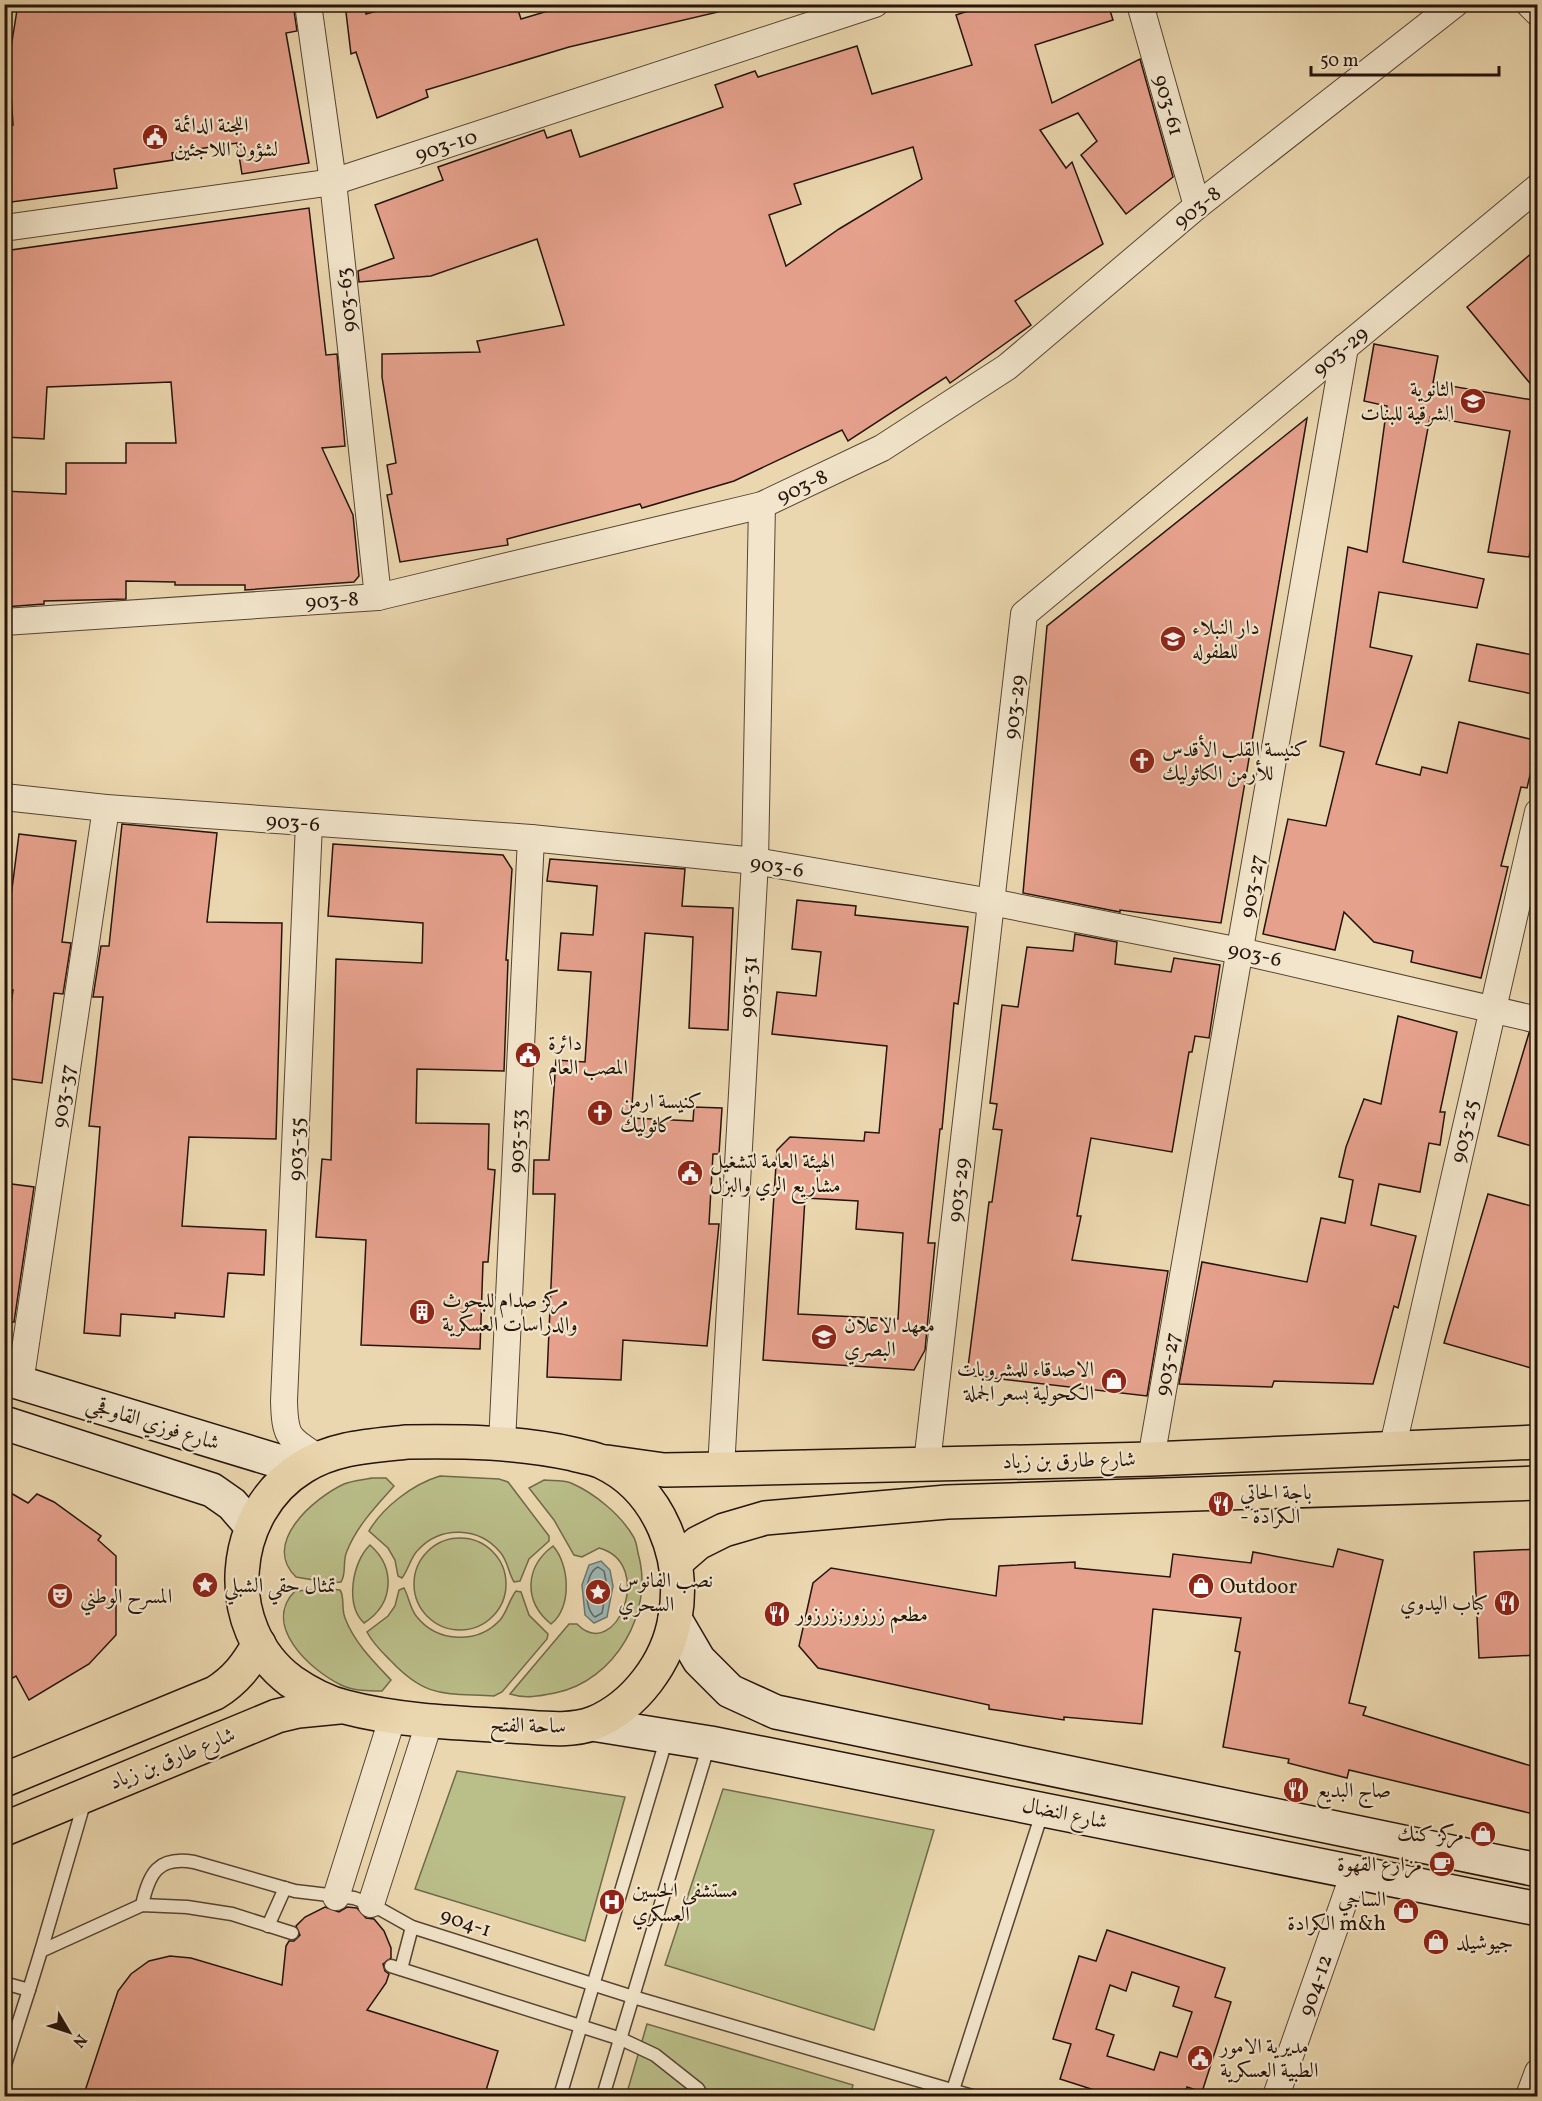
<svg xmlns="http://www.w3.org/2000/svg" width="1542" height="2101" viewBox="0 0 1542 2101" font-family="Vollkorn,Amiri,serif">
<rect width="100%" height="100%" fill="#ebd7af"/>
<filter id="stains"><feTurbulence type="fractalNoise" baseFrequency=".00333" numOctaves="4"/><feColorMatrix values="0 0 0 0 .2 0 0 0 0 .09 0 0 0 0 .02 0 0 0 .5 -.17"/></filter>
<radialGradient id="worn" r=".72"><stop offset=".6" stop-color="#630" stop-opacity="0"/><stop offset="1" stop-color="#630" stop-opacity=".3"/></radialGradient>
<!-- green -->
<g fill="#babe89" stroke="#70694a" stroke-width="1.5">
<path d="M440 1476 499 1479 508 1482 549 1536V1541L529 1559 520 1581 514 1582C508 1572 508 1561 500 1552 479 1527 441 1525 418 1550 410 1558 409 1569 402 1578L398 1576 395 1560 388 1548 369 1531C383 1507 413 1484 440 1476Z"/>
<path d="M372 1478H386L394 1486C376 1506 357 1526 347 1551 342 1561 347 1573 341 1582L331 1583 296 1577C261 1543 314 1498 344 1484 352 1481 363 1480 372 1478Z"/>
<path d="M544 1480C552 1481 563 1480 571 1483 594 1493 620 1514 633 1536 636 1540 637 1547 638 1553 655 1612 615 1681 555 1693 540 1696 525 1699 510 1694L569 1624H577C616 1664 656 1563 599 1548L582 1557 574 1555 554 1520 529 1488Z"/>
<circle cx="460" cy="1584" r="46"/>
<path d="M370 1545C396 1568 394 1604 364 1623 345 1605 352 1562 370 1545Z"/>
<path d="M553 1546C570 1565 572 1608 551 1624 523 1601 525 1567 553 1546Z"/>
<path d="M404 1588C409 1597 410 1609 417 1617 438 1643 478 1644 500 1620 507 1612 509 1600 516 1591L521 1592 529 1615 548 1634 547 1639 502 1692 494 1696C445 1693 427 1699 391 1661 382 1652 373 1644 367 1632L388 1616 395 1606 399 1590Z"/>
<path d="M330 1589 340 1590C345 1597 341 1608 345 1618 354 1642 373 1661 391 1680L382 1691C369 1691 353 1691 341 1685 310 1670 261 1625 295 1591Z"/>
<polygon points="457,1771 625,1797 585,1941 415,1889"/>
<polygon points="723,1789 934,1830 874,2030 665,1965"/>
<polygon points="647,2024 853,2085 850,2096 626,2096"/>
</g>
<!-- water -->
<polygon fill="#9db7b6" stroke="#6d7672" stroke-width="1.5" points="601,1561 610,1570 613,1586 607,1617 594,1623 585,1615 582,1585 589,1565"/>
<g fill="none" stroke-linecap="round" stroke-linejoin="round">
<!-- shore -->
<path stroke="#616661" stroke-width="1.5" d="M598 1567 604 1571 607 1586 602 1613 595 1617C583 1608 584 1573 598 1567Z"/>
</g>
<!-- building -->
<g fill="#e6a18d" stroke="#25140c" stroke-width="1.5" fill-rule="evenodd">
<polygon points="18,4 293,4 297,31 286,33 309,163 242,174 237,143 172,153 173,160 114,169 117,188 4,203 4,157 9,156 6,126 13,125 9,60"/>
<polygon points="345,4 366,4 366,14 402,4 516,4 521,19 558,8 557,4 717,4 718,12 569,47 426,90 428,97 377,118 356,52 351,54"/>
<path d="M989 4H1108L1113 20 1035 45 1052 103 1140 59 1173 177 1126 214 1081 155 1097 141 1078 113 1040 130 1066 168 1072 162 1103 244 1015 301 1031 325 950 383 946 377 848 441 842 430 734 481 642 508 640 504 507 539 508 545 400 562 387 495 392 494 387 465 396 463 382 377V354L480 352 477 341 564 325 537 239 431 276 359 282 358 271 394 258 375 205 443 180 438 167 544 130 547 138 571 130 580 157 723 107 715 85 755 71 758 77 857 46 872 94 972 65 956 15ZM913 147 922 179 839 229 786 266 769 215 801 204 794 184Z"/>
<polygon points="309,208 326,355 337,354 345,446 322,448 353,515 359,576 354,582 245,590 245,585 175,585 175,582 126,581 126,599 44,601 44,604 4,607 4,491 66,494 66,463 126,463 126,443 176,443 171,382 47,387 44,439 4,437 4,251"/>
<polygon points="1538,248 1538,393 1467,307"/>
<polygon points="1374,344 1438,356 1433,383 1538,401 1538,518 1529,557 1488,552 1510,431 1430,417 1403,562 1484,579 1477,608 1379,592 1370,647 1412,656 1376,764 1420,775 1422,767 1447,773 1459,722 1538,741 1527,788 1521,787 1501,866 1508,867 1481,978 1411,962 1413,951 1374,942 1344,912 1335,950 1263,934 1288,819 1326,826 1344,752 1320,746 1348,547 1367,552 1387,406 1364,401"/>
<polygon points="1307,418 1221,923 1120,910 1120,912 1023,893 1047,626"/>
<polygon points="1477,644 1538,656 1538,695 1469,681"/>
<polygon points="122,824 217,833 207,922 282,923 276,1139 189,1137 182,1226 266,1230 264,1275 228,1273 224,1317 175,1313 175,1318 121,1314 120,1336 84,1333 100,1127 89,1126 103,997 93,997 101,946 109,946"/>
<polygon points="19,834 76,841 62,942 71,943 63,994 54,993 42,1083 4,1078 4,1054 13,990 4,989 4,951"/>
<polygon points="333,844 503,855 512,869 506,960 508,960 504,1071 417,1069 416,1123 489,1124 488,1169 495,1170 488,1262 483,1262 480,1349 361,1345 366,1240 316,1237 322,1159 331,1160 336,959 422,963 423,923 328,916"/>
<polygon points="550,859 685,869 682,906 733,908 728,1030 689,1028 693,937 645,933 631,1118 693,1121 694,1107 722,1108 719,1154 713,1154 709,1224 719,1224 707,1346 623,1340 621,1380 547,1377 555,1194 533,1194 534,1160 549,1160 556,1060 585,1062 591,972 558,970 561,933 593,935 597,886 547,881"/>
<path d="M797 900 856 906 855 915 968 927 958 1004 954 1003 942 1129H940L928 1243H935L925 1350 914 1370 763 1360 777 1150 790 1137 864 1141 865 1132 879 1133 887 1046 772 1034 777 992 816 996 821 952 792 949ZM805 1198 858 1201 856 1229 903 1233 898 1319 798 1314Z"/>
<polygon points="1075,934 1117,942 1115,964 1171,972 1174,958 1220,965 1209,1038 1195,1036 1192,1052 1189,1052 1172,1152 1091,1138 1077,1216 1081,1216 1072,1260 1168,1271 1147,1396 967,1375 989,1202 992,1202 1002,1130 993,1129 997,1104 990,1103 1002,1005 1018,1007 1027,947 1073,951"/>
<polygon points="1398,1016 1457,1032 1440,1112 1445,1112 1440,1145 1429,1143 1420,1192 1379,1184 1371,1225 1416,1236 1398,1308 1394,1306 1373,1384 1274,1381 1272,1387 1179,1384 1202,1262 1307,1282 1321,1218 1345,1223 1353,1180 1339,1177 1346,1147 1364,1099 1381,1104"/>
<polygon points="1529,1033 1538,1035 1538,1148 1498,1136"/>
<polygon points="4,1183 34,1187 14,1322 4,1322"/>
<polygon points="1488,1194 1538,1208 1538,1370 1444,1343"/>
<polygon points="4,1489 28,1503 37,1494 54,1502 101,1536 98,1540 116,1556 116,1635 89,1664 29,1700 16,1676 4,1683"/>
<polygon points="1338,1549 1383,1560 1349,1703 1366,1707 1363,1715 1538,1768 1538,1815 1349,1770 1347,1778 1288,1763 1289,1759 1223,1747 1240,1652 1235,1651 1241,1618 1153,1609 1142,1724 1064,1717 1064,1720 989,1709 989,1705 818,1668 799,1646 813,1583 831,1568 996,1596 999,1566 1075,1562 1075,1568 1170,1577 1173,1554 1251,1563 1253,1552 1333,1567"/>
<polygon points="1538,1549 1538,1655 1479,1658 1474,1552"/>
<polygon points="325,1907 339,1912 347,1907 357,1908 366,1918 374,1919 384,1931 391,1948 391,1958 383,1964 385,1971 389,1974 386,1983 367,2010 498,2051 484,2097 83,2097 118,1991 131,1974 149,1961 170,1956 191,1958 282,1985 286,1946 289,1941 294,1941 300,1935 296,1926 305,1917"/>
<path d="M1107 1930 1225 1968 1215 1997 1231 2002 1202 2092 1187 2087 1184 2097H1116L1060 2079 1071 2044 1053 2039 1079 1956 1096 1961ZM1132 1972 1179 1987 1173 2006 1192 2012 1177 2057 1160 2052 1154 2070 1107 2056 1114 2035 1096 2029 1110 1985 1126 1991Z"/>
</g>
<g fill="none" stroke-linecap="round" stroke-linejoin="round">
<!-- lane casing -->
<g stroke="#564535" stroke-width="15">
<g id="lane">
<path d="M142 1905C149 1873 158 1856 194 1862L295 1891 354 1898 371 1904 412 1927 633 1997 972 2096"/>
<polyline points="268,1926 285,1888"/>
<polyline points="41,1951 85,1800"/>
<polyline points="391,1966 621,2039 655,2055 698,2089 702,2096"/>
<polyline points="401,1969 412,1927"/>
<polyline points="4,1983 29,1990 41,1951 142,1905 187,1907 232,1914 292,1933"/>
<polyline points="4,2068 29,1990"/>
<polyline points="560,2096 667,1737"/>
<polyline points="603,2096 709,1744"/>
<polyline points="951,2096 1043,1810"/>
</g>
</g>
<!-- street casing -->
<g stroke="#564535" stroke-width="28">
<g id="street">
<polyline points="308,4 333,182 378,597"/>
<polyline points="1140,4 1197,206"/>
<polyline points="1529,4 1538,13"/>
<polyline points="4,228 333,182 875,4"/>
<polyline points="4,622 378,597 762,505 882,448 1007,367 1197,206 1455,4"/>
<polyline points="4,797 106,808 531,838 755,861 991,902 1240,951 1538,1020"/>
<path d="M309 823 284 1401C285 1439 289 1438 319 1458"/>
<polyline points="20,1383 106,808"/>
<polyline points="502,1443 531,838"/>
<polyline points="1392,1450 1538,812"/>
<polyline points="1151,1459 1345,347"/>
<polyline points="927,1463 1024,614 1538,187"/>
<polyline points="721,1469 755,861 762,505"/>
<polyline points="336,1897 393,1716"/>
<polyline points="371,1904 430,1720"/>
<polyline points="1276,2096 1354,1873"/>
<polyline points="1529,2096 1538,2072"/>
</g>
</g>
<!-- secondary casing -->
<g stroke="#25140c" stroke-width="36">
<g id="secondary">
<polyline points="4,1378 301,1468"/>
<polyline points="4,1423 212,1490 232,1504 252,1527"/>
<polyline points="675,1619 699,1660 730,1691 776,1712 1538,1870"/>
<polyline points="592,1724 710,1743 1538,1909"/>
</g>
</g>
<!-- primary casing -->
<g stroke="#25140c" stroke-width="36">
<g id="primary">
<path d="M407 1442C463 1441 518 1442 573 1454 583 1457 594 1458 602 1462 660 1489 686 1559 675 1618 668 1662 635 1706 594 1723 569 1733 536 1727 511 1726 456 1723 398 1721 345 1707 325 1702 307 1692 291 1681 219 1627 229 1512 303 1467 335 1447 371 1446 407 1442Z"/>
<polyline points="607,1462 664,1470 721,1469 1151,1459 1538,1442"/>
<polyline points="676,1562 698,1543 724,1530 765,1518 947,1502 1538,1483"/>
<path d="M4 1780 215 1693C236 1680 247 1665 259 1644"/>
<polyline points="4,1829 277,1716 298,1711 339,1707"/>
</g>
</g>
<!-- lane -->
<use href="#lane" stroke="#f2e5cb" stroke-width="12"/>
<!-- street -->
<use href="#street" stroke="#f2e5cb" stroke-width="26"/>
<!-- secondary -->
<use href="#secondary" stroke="#f2e5cb" stroke-width="33"/>
<!-- primary -->
<use href="#primary" stroke="#ebd7af" stroke-width="33"/>
</g>
<!-- icons -->
<defs>
<g id="civic-disc" transform="scale(1.35)"><circle r="9.5" fill="#8f2418" stroke="#f2e5cb"/><path d="M-.6-6.5H3V-4.5H.6V-3L4-1V1h2V6H-6V1h2V-1L-.6-3ZM-1.2 2.5V6h2.4V2.5Z" fill="#fff"/></g>
<g id="school-disc" transform="scale(1.35)"><circle r="9.5" fill="#8f2418" stroke="#f2e5cb"/><path d="M0-5L7-2L0 1L-7-2ZM-4 1L0 2.5L4 1V4Q0 6-4 4Z" fill="#fff"/></g>
<g id="church-disc" transform="scale(1.35)"><circle r="9.5" fill="#8f2418" stroke="#f2e5cb"/><path d="M-1.2-6h2.4v3.5h3.3v2.4h-3.3V6h-2.4V-.1h-3.3v-2.4h3.3Z" fill="#fff"/></g>
<g id="building-disc" transform="scale(1.35)"><circle r="9.5" fill="#8f2418" stroke="#f2e5cb"/><path d="M-4-6H4V6H1V3H-1V6H-4ZM-2.5-4.3h1.7v1.8h-1.7ZM.8-4.3h1.7v1.8H.8ZM-2.5-1h1.7V.8h-1.7ZM.8-1h1.7V.8H.8Z" fill="#fff"/></g>
<g id="shop-disc" transform="scale(1.35)"><circle r="9.5" fill="#8f2418" stroke="#f2e5cb"/><path d="M-5-2.5h2.3a2.7 3.5 0 0 1 5.4 0H5L5.5 6h-11ZM-1.5-2.5h3a1.5 2.3 0 0 0-3 0Z" fill="#fff"/></g>
<g id="restaurant-disc" transform="scale(1.35)"><circle r="9.5" fill="#8f2418" stroke="#f2e5cb"/><path d="M-5-6h1v4h1v-4h1v4h1v-4h1v5L-1.5 .5V6h-2V.5L-5-1ZM5-6V6H3V1.5H1.5Q1.5-4 5-6Z" fill="#fff"/></g>
<g id="sight-disc" transform="scale(1.35)"><circle r="9.5" fill="#8f2418" stroke="#f2e5cb"/><path d="M0-6L1.8-2.2L6-1.7L2.9 1.2L3.7 5.4L0 3.3L-3.7 5.4L-2.9 1.2L-6-1.7L-1.8-2.2Z" fill="#fff"/></g>
<g id="theatre-disc" transform="scale(1.35)"><circle r="9.5" fill="#8f2418" stroke="#f2e5cb"/><path d="M-5-5.5Q0-4 5-5.5V0Q5 5 0 6Q-5 5-5 0ZM-3.3-2.5H-1v1.5H-3.3ZM1-2.5H3.3v1.5H1ZM-2.8 1Q0 5.5 2.8 1Z" fill="#fff"/></g>
<g id="cafe-disc" transform="scale(1.35)"><circle r="9.5" fill="#8f2418" stroke="#f2e5cb"/><path d="M-5.5-4.5H6V0H3Q3 3.5 0 3.5H-2.5Q-5.5 3.5-5.5 0ZM3-3.2v2h1.7v-2ZM-6 4.5H4V6H-6Z" fill="#fff"/></g>
<g id="hospital-disc" transform="scale(1.35)"><circle r="9.5" fill="#8f2418" stroke="#f2e5cb"/><path d="M-5-5h3v3.5h4V-5h3V5h-3V1.5h-4V5h-3Z" fill="#fff"/></g>
</defs>
<g fill-rule="evenodd">
<use href="#civic-disc" x="155" y="137"/>
<use href="#school-disc" x="1473" y="401"/>
<use href="#school-disc" x="1173" y="639"/>
<use href="#church-disc" x="1142" y="761"/>
<use href="#civic-disc" x="528" y="1055"/>
<use href="#church-disc" x="600" y="1113"/>
<use href="#civic-disc" x="690" y="1173"/>
<use href="#building-disc" x="422" y="1312"/>
<use href="#school-disc" x="824" y="1337"/>
<use href="#shop-disc" x="1114" y="1381"/>
<use href="#restaurant-disc" x="1221" y="1504"/>
<use href="#sight-disc" x="205" y="1585"/>
<use href="#shop-disc" x="1201" y="1586"/>
<use href="#sight-disc" x="598" y="1592"/>
<use href="#theatre-disc" x="60" y="1596"/>
<use href="#restaurant-disc" x="1507" y="1603"/>
<use href="#restaurant-disc" x="777" y="1614"/>
<use href="#restaurant-disc" x="1296" y="1790"/>
<use href="#shop-disc" x="1483" y="1834"/>
<use href="#cafe-disc" x="1442" y="1864"/>
<use href="#hospital-disc" x="612" y="1902"/>
<use href="#shop-disc" x="1406" y="1911"/>
<use href="#shop-disc" x="1436" y="1942"/>
<use href="#civic-disc" x="1200" y="2058"/>
</g>
<g text-anchor="middle" stroke-width="4.5" stroke-linejoin="round" paint-order="stroke">
<!-- street labels -->
<g font-size="21" fill="#25140c" stroke="#f2e5cb">
<text transform="translate(1169 105) rotate(74)" y="7">903-61</text>
<text transform="translate(446 145) rotate(-18)" y="7">903-10</text>
<text transform="translate(1197 207) rotate(-39)" y="7">903-8</text>
<text transform="translate(346 300) rotate(-96)" y="7">903-63</text>
<text transform="translate(1340 351) rotate(-40)" y="7">903-29</text>
<text transform="translate(802 486) rotate(-25)" y="7">903-8</text>
<text transform="translate(332 600) rotate(-4)" y="7">903-8</text>
<text transform="translate(1014 707) rotate(-83)" y="7">903-29</text>
<text transform="translate(293 822) rotate(4)" y="7">903-6</text>
<text transform="translate(777 866) rotate(9)" y="7">903-6</text>
<text transform="translate(1252 886) rotate(-80)" y="7">903-27</text>
<text transform="translate(1255 954) rotate(12)" y="7">903-6</text>
<text transform="translate(748 987) rotate(-87)" y="7">903-31</text>
<text transform="translate(63 1096) rotate(-81)" y="7">903-37</text>
<text transform="translate(1464 1131) rotate(-77)" y="7">903-25</text>
<text transform="translate(517 1141) rotate(-87)" y="7">903-33</text>
<text transform="translate(296 1149) rotate(-88)" y="7">903-35</text>
<text transform="translate(958 1190) rotate(-83)" y="7">903-29</text>
<text transform="translate(1167 1364) rotate(-80)" y="7">903-27</text>
<text transform="translate(153 1423) rotate(17)" y="7">شارع فوزي القاوقجي</text>
<text transform="translate(1069 1460) rotate(-1)" y="7">شارع طارق بن زياد</text>
<text transform="translate(528 1725) rotate(1)" y="7">ساحة الفتح</text>
<text transform="translate(172 1758) rotate(-22)" y="7">شارع طارق بن زياد</text>
<text transform="translate(1065 1813) rotate(12)" y="7">شارع النضال</text>
<text transform="translate(466 1922) rotate(18)" y="7">904-1</text>
<text transform="translate(1315 1985) rotate(-71)" y="7">904-12</text>
</g>
<!-- poi labels -->
<g font-size="21" fill="#25140c" stroke="#f2e5cb" text-anchor="start">
<text x="174" y="132">اللجنة الدائمة<tspan x="174" dy="24">لشؤون اللاجئين</tspan></text>
<text x="1454" y="396" text-anchor="end">الثانوية<tspan x="1454" dy="24">الشرقية للبنات</tspan></text>
<text x="1192" y="634">دار النبلاء<tspan x="1192" dy="24">للطفوله</tspan></text>
<text x="1162" y="756">كنيسة القلب الأقدس<tspan x="1162" dy="24">للأرمن الكاثوليك</tspan></text>
<text x="548" y="1050">دائرة<tspan x="548" dy="24">المصب العام</tspan></text>
<text x="620" y="1108">كنيسة ارمن<tspan x="620" dy="24">كاثوليك</tspan></text>
<text x="710" y="1168">الهيئة العامة لتشغيل<tspan x="710" dy="24">مشاريع الري والبزل</tspan></text>
<text x="442" y="1307">مركز صدام للبحوث<tspan x="442" dy="24">والدراسات العسكرية</tspan></text>
<text x="844" y="1332">معهد الاعلان<tspan x="844" dy="24">البصري</tspan></text>
<text x="1094" y="1376" text-anchor="end">الاصدقاء للمشروبات<tspan x="1094" dy="24">الكحولية بسعر الجملة</tspan></text>
<text x="1240" y="1499">باجة الحاتي<tspan x="1240" dy="24">- الكرادة</tspan></text>
<text x="618" y="1587">نصب الفانوس<tspan x="618" dy="24">السحري</tspan></text>
<text x="224" y="1592">تمثال حقي الشبلي</text>
<text x="1220" y="1593">Outdoor</text>
<text x="80" y="1603">المسرح الوطني</text>
<text x="1488" y="1610" text-anchor="end">كباب اليدوي</text>
<text x="796" y="1621">مطعم زرزور;زرزور</text>
<text x="1316" y="1797">صاج البديع</text>
<text x="1464" y="1841" text-anchor="end">مركز كنك</text>
<text x="1422" y="1871" text-anchor="end">مزارع القهوة</text>
<text x="632" y="1897">مستشفى الحسين<tspan x="632" dy="24">العسكري</tspan></text>
<text x="1386" y="1906" text-anchor="end">الساجي<tspan x="1386" dy="24">الكرادة m&amp;h</tspan></text>
<text x="1456" y="1949">جيوشيلد</text>
<text x="1220" y="2053">مديرية الامور<tspan x="1220" dy="24">الطبية العسكرية</tspan></text>
</g>
</g>
<!-- margin -->
<rect width="1542" height="2101" fill="none" stroke="#ebd7af" stroke-width="24"/>
<rect x="6" y="6" width="1530" height="2089" fill="none" stroke="#25140c" stroke-width="3"/>
<rect x="12" y="12" width="1518" height="2077" fill="none" stroke="#25140c" stroke-width="1.5"/>
<!-- north arrow -->
<g transform="translate(69 2032) rotate(129)" stroke="#f2e5cb" stroke-width="4.5" paint-order="stroke">
<path d="M0-4.5L10 22L0 15L-10 22Z" fill="#25140c"/>
<text y="-9" font-size="16" font-weight="bold" text-anchor="middle" fill="#25140c">N</text>
</g>
<!-- scale -->
<path d="M1311 66v9h188v-9" fill="none" stroke="#25140c" stroke-width="3"/>
<text x="1320" y="66" font-size="18" fill="#25140c" stroke="#f2e5cb" stroke-width="4.5" paint-order="stroke">50 m</text>
<rect width="100%" height="100%" filter="url(#stains)"/>
<rect width="100%" height="100%" fill="url(#worn)"/>
</svg>
